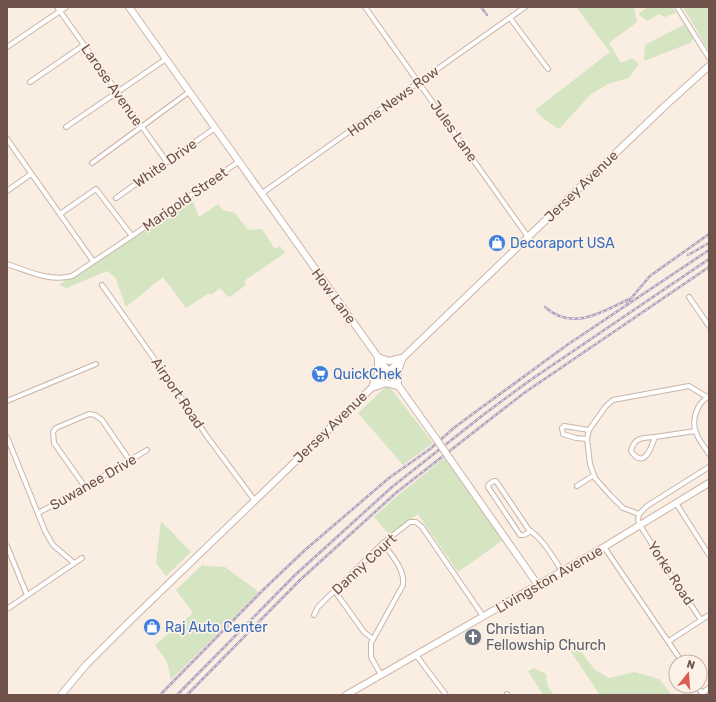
<svg xmlns="http://www.w3.org/2000/svg" width="716" height="702" viewBox="0 0 716 702" font-family="Rubik,sans-serif">
<rect width="100%" height="100%" fill="#faede1"/>
<!-- green -->
<g fill="#d5e5c2">
<polygon points="576,7 634,7 637,22 609,43 621,63 632,58 639,64 629,78 608,84 590,95 559,129 544,119 535,110 610,52"/>
<polygon points="648,7 672,7 676,13 665,17 659,14 647,21 638,14"/>
<polygon points="683,7 709,7 709,49 707,48"/>
<polygon points="685,24 694,38 690,43 644,61 645,45"/>
<polygon points="191,196 199,217 218,204 223,210 235,213 248,230 262,229 275,249 280,246 285,253 244,281 246,285 230,297 227,296 220,288 211,295 209,293 186,308 163,277 126,307 115,277 107,271 67,288 59,285"/>
<polygon points="388,385 433,443 403,465 358,413"/>
<polygon points="444,458 503,540 458,572 418,514 390,535 374,517 396,497"/>
<polygon points="161,521 191,552 166,576 156,563"/>
<polygon points="203,564 204,566 225,567 259,592 171,680 167,662 155,645 193,613 176,590"/>
<polygon points="561,637 571,638 594,669 609,678 635,672 659,679 672,695 600,695"/>
<polygon points="534,668 546,674 548,687 554,695 543,695 528,671"/>
</g>
<g fill="none" stroke-linecap="round" stroke-linejoin="round">
<!-- street casing -->
<g stroke="#c9b4aa" stroke-width="6">
<g id="street">
<polyline points="57,7 167,162"/>
<polyline points="365,7 528,237"/>
<polyline points="677,7 709,58"/>
<polyline points="510,18 548,69"/>
<polyline points="7,47 66,7"/>
<polyline points="30,82 84,45"/>
<polyline points="66,127 166,59"/>
<polyline points="7,139 93,261"/>
<polyline points="92,163 189,92"/>
<polyline points="7,191 31,174"/>
<polyline points="261,194 525,7"/>
<polyline points="116,198 215,128"/>
<polyline points="60,214 96,189 132,236"/>
<path d="M7 264C28 271 50 282 72 276L132 236 238 162"/>
<polyline points="102,285 179,394 206,435 255,501"/>
<polyline points="689,297 709,326"/>
<path d="M709 396C697 403 691 420 696 432 698 440 705 447 709 454"/>
<polyline points="7,401 96,364"/>
<polyline points="7,437 45,531 53,545 74,563"/>
<path d="M655 437C651 448 644 470 631 451 634 437 643 438 655 437Z"/>
<polyline points="655,437 695,431"/>
<polyline points="587,439 576,438 563,434 562,428 564,426 589,430"/>
<polyline points="577,486 594,475"/>
<polyline points="85,487 54,443 53,432 56,428 89,414 95,415 102,420 130,461"/>
<polyline points="676,503 709,555"/>
<polyline points="38,513 72,495 147,450"/>
<polyline points="639,514 623,508 610,495 595,478 590,464 587,439 589,430 606,406 613,400 689,386 707,397"/>
<polyline points="639,514 638,520 640,525 671,575 701,620"/>
<polyline points="639,514 647,506 709,467"/>
<path d="M531 531 524 535H520L488 487 489 484 494 481H496L529 530C544 540 552 556 562 571"/>
<polyline points="7,546 27,595"/>
<polyline points="604,547 682,662"/>
<polyline points="334,590 364,632 373,639"/>
<polyline points="7,609 82,558"/>
<polyline points="314,615 318,607 325,600 383,543 410,522 416,522 422,527 483,616"/>
<polyline points="669,641 709,615"/>
<polyline points="416,655 446,695"/>
<path d="M381 675 371 657V643L403 585C405 569 392 556 383 543"/>
<polyline points="697,686 703,695"/>
<polyline points="702,693 709,688"/>
<polyline points="507,694 507,695"/>
</g>
</g>
<!-- secondary casing -->
<g stroke="#ceb5aa" stroke-width="8">
<g id="secondary">
<polyline points="129,7 437,440"/>
<polyline points="378,357 389,361 401,358"/>
<polyline points="373,384 378,373 378,357"/>
<polyline points="398,386 398,371 402,360"/>
<polyline points="375,387 386,383 398,386"/>
<polyline points="450,459 538,585"/>
<polyline points="61,695 86,665 130,621 528,237 666,105 709,66"/>
<polyline points="346,695 604,547 709,483"/>
</g>
</g>
<!-- street -->
<use href="#street" stroke="#fff" stroke-width="4"/>
<!-- secondary -->
<use href="#secondary" stroke="#fff" stroke-width="6"/>
<!-- rail casing -->
<g stroke="#afa2c1" stroke-width="2.5">
<g id="rail">
<polyline points="481,7 487,15"/>
<polyline points="688,255 709,243"/>
<polyline points="627,303 650,276 709,234"/>
<path d="M545 307C571 331 602 313 629 299"/>
<polyline points="160,695 264,589 305,550 389,478 430,449 455,427 478,410 567,345 709,250"/>
<polyline points="177,695 295,575 392,487 483,415 529,381 709,259"/>
<polyline points="187,695 300,580 397,492 524,393 709,267"/>
</g>
</g>
<!-- rail -->
<use href="#rail" stroke="#fdf2e7" stroke-width="1" stroke-dasharray="3" stroke-linecap="butt"/>
<!-- secondary-bridge casing -->
<g stroke="#ceb5aa" stroke-width="8" stroke-linecap="butt">
<polyline id="secondary-bridge" points="437,440 450,459"/>
</g>
<!-- secondary-bridge -->
<use href="#secondary-bridge" stroke="#fff" stroke-width="6"/>
</g>
<!-- icons -->
<defs>
<g id="shop-disc" transform="scale(0.9)"><circle r="9.5" fill="#3f7fe0" stroke="#fdf2e7"/><path d="M-5-2.5h2.3a2.7 3.5 0 0 1 5.4 0H5L5.5 6h-11ZM-1.5-2.5h3a1.5 2.3 0 0 0-3 0Z" fill="#fff"/></g>
<g id="supermarket-disc" transform="scale(0.9)"><circle r="9.5" fill="#3f7fe0" stroke="#fdf2e7"/><path d="M-6-5.5h2.5l.6 2H6L4.5 2H-2.5L-4.4-4H-6ZM-1.5 3.2a1.3 1.3 0 1 0 .1 0ZM3 3.2a1.3 1.3 0 1 0 .1 0Z" fill="#fff"/></g>
<g id="church-disc" transform="scale(0.9)"><circle r="9.5" fill="#6b7280" stroke="#fdf2e7"/><path d="M-1.2-6h2.4v3.5h3.3v2.4h-3.3V6h-2.4V-.1h-3.3v-2.4h3.3Z" fill="#fff"/></g>
</defs>
<g fill-rule="evenodd">
<use href="#shop-disc" x="497" y="243"/>
<use href="#supermarket-disc" x="320" y="374"/>
<use href="#shop-disc" x="152" y="627"/>
<use href="#church-disc" x="473" y="637"/>
</g>
<g text-anchor="middle" stroke-width="3.5" stroke-linejoin="round" paint-order="stroke">
<!-- street labels -->
<g font-size="14" fill="#6f534b" stroke="#fdf2e7">
<text transform="translate(112 85) rotate(55)" y="5">Larose Avenue</text>
<text transform="translate(393 101) rotate(-36)" y="5">Home News Row</text>
<text transform="translate(454 131) rotate(55)" y="5">Jules Lane</text>
<text transform="translate(165 163) rotate(-35)" y="5">White Drive</text>
<text transform="translate(581 186) rotate(-44)" y="5">Jersey Avenue</text>
<text transform="translate(185 199) rotate(-35)" y="5">Marigold Street</text>
<text transform="translate(334 296) rotate(54)" y="5">How Lane</text>
<text transform="translate(178 393) rotate(56)" y="5">Airport Road</text>
<text transform="translate(330 427) rotate(-44)" y="5">Jersey Avenue</text>
<text transform="translate(93 482) rotate(-30)" y="5">Suwanee Drive</text>
<text transform="translate(364 564) rotate(-43)" y="5">Danny Court</text>
<text transform="translate(671 573) rotate(57)" y="5">Yorke Road</text>
<text transform="translate(549 579) rotate(-30)" y="5">Livingston Avenue</text>
</g>
<!-- shop labels -->
<g font-size="14" fill="#366cbe" stroke="#fdf2e7" text-anchor="start">
<text x="510" y="248">Decoraport USA</text>
<text x="333" y="379">QuickChek</text>
<text x="165" y="632">Raj Auto Center</text>
</g>
<!-- worship labels -->
<g font-size="14" fill="#5b616d" stroke="#fdf2e7" text-anchor="start">
<text x="486" y="634">Christian<tspan x="486" dy="16">Fellowship Church</tspan></text>
</g>
</g>
<!-- border -->
<rect width="716" height="702" fill="none" stroke="#6f534b" stroke-width="16"/>
<!-- north arrow -->
<g transform="translate(688 674) rotate(17)"><circle r="19" fill="#fdf2e7" stroke="#c4b2a9"/>
<path d="M0-3L7 15L0 10L-7 15Z" fill="#da5d50"/>
<text y="-6" font-size="11" font-weight="bold" text-anchor="middle" fill="#6f534b">N</text>
</g>
</svg>
